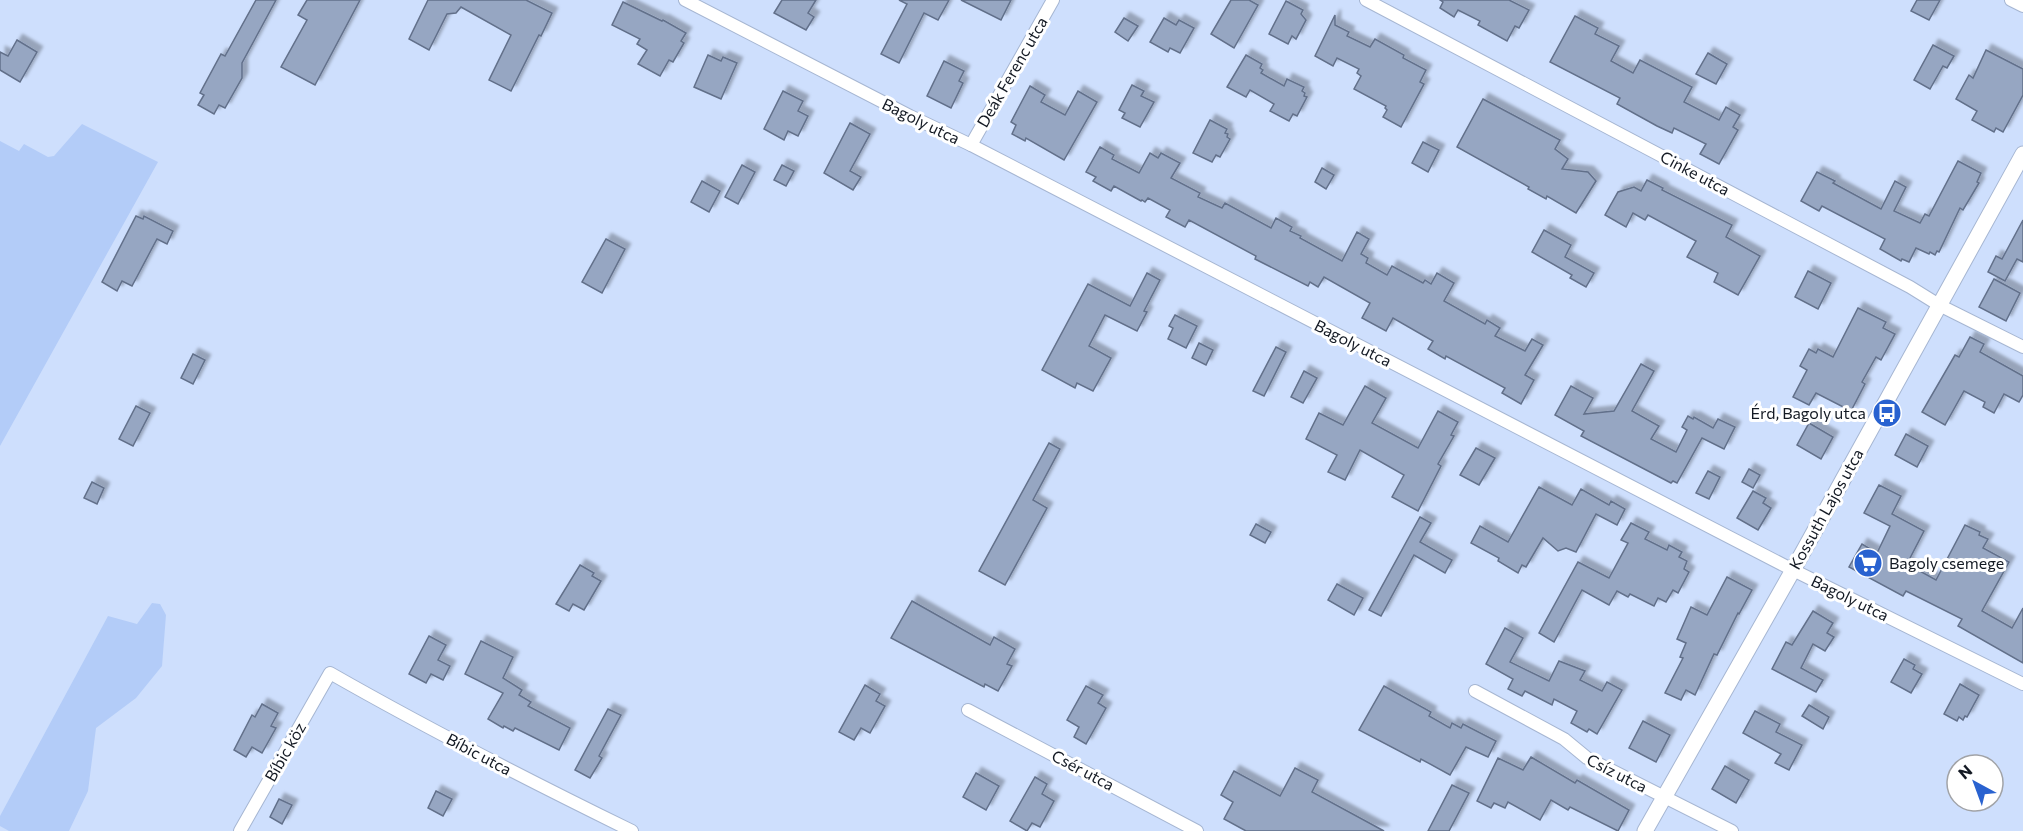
<svg xmlns="http://www.w3.org/2000/svg" width="2023" height="831" viewBox="0 0 2023 831" font-family="Commissioner,sans-serif">
<defs>
<filter id="shadow"><feDropShadow dx="5.5" dy="-5.5" stdDeviation="1.5" flood-color="#0004"/></filter>
</defs>
<rect width="100%" height="100%" fill="#cedffd"/>
<!-- green -->
<g fill="#b3ccf8">
<polygon points="82,124 158,162 0,446 0,141 19,151 24,144 48,157 54,156"/>
<polygon points="152,603 160,604 166,615 162,666 136,698 96,728 88,791 69,831 9,831 0,826 0,816 108,616 137,624"/>
</g>
<!-- building -->
<g fill="#96a6c2" stroke="#62708a" stroke-width="1.5" filter="url(#shadow)">
<polygon points="256,0 276,0 242,63 242,78 225,108 219,105 214,114 198,105 204,95 200,93 221,54 225,56"/>
<polygon points="307,0 360,0 315,85 281,67 307,20 298,15"/>
<polygon points="428,0 526,0 552,13 541,36 539,35 511,91 489,80 511,35 461,7 456,13 447,14 429,50 409,39"/>
<polygon points="782,0 816,0 808,13 814,17 806,30 774,13"/>
<polygon points="899,0 949,0 938,20 924,13 899,63 881,54 907,4"/>
<polygon points="961,0 1011,0 1001,20"/>
<polygon points="1231,0 1249,0 1258,5 1234,48 1211,34"/>
<polygon points="1440,0 1509,0 1529,10 1519,28 1515,26 1507,41 1478,25 1480,21 1458,10 1454,17 1440,8 1443,2"/>
<polygon points="1917,0 1940,0 1929,20 1911,11"/>
<polygon points="1286,1 1303,10 1301,14 1306,20 1296,39 1292,36 1288,44 1269,34"/>
<polygon points="623,2 662,21 663,20 686,33 681,41 684,43 673,62 669,60 660,76 638,64 647,50 637,44 640,39 612,25"/>
<polygon points="1335,15 1335,25 1349,32 1347,36 1370,47 1375,39 1404,55 1403,58 1426,70 1420,82 1424,84 1401,127 1383,117 1387,110 1385,108 1386,106 1354,89 1361,76 1357,73 1359,69 1337,58 1333,66 1315,56"/>
<polygon points="1575,16 1598,28 1595,34 1619,46 1611,61 1633,73 1640,60 1692,87 1684,102 1719,120 1726,107 1740,115 1733,127 1738,130 1719,164 1700,154 1706,144 1674,128 1672,133 1657,126 1617,104 1620,98 1550,62"/>
<polygon points="1124,18 1138,26 1128,41 1115,32"/>
<polygon points="1164,18 1176,25 1179,20 1194,28 1180,53 1170,48 1168,52 1150,42"/>
<polygon points="17,40 37,52 20,82 0,70 0,52 8,56"/>
<polygon points="1933,45 1954,56 1947,68 1943,66 1930,89 1914,80"/>
<polygon points="1986,50 2023,69 2023,95 2003,132 1996,128 1994,132 1972,120 1977,111 1956,99 1969,75 1973,78"/>
<polygon points="1708,53 1727,64 1716,84 1696,74"/>
<polygon points="708,55 721,61 723,57 737,63 721,99 694,87"/>
<polygon points="1246,55 1262,64 1260,68 1263,70 1261,73 1284,86 1287,79 1304,87 1302,91 1305,93 1304,96 1307,97 1297,116 1293,114 1289,121 1270,111 1274,104 1250,90 1246,97 1227,87"/>
<polygon points="944,61 964,71 959,81 963,83 951,108 927,96"/>
<polygon points="1132,85 1144,91 1141,96 1154,102 1140,127 1122,118 1125,113 1119,110"/>
<polygon points="1030,86 1045,95 1041,102 1065,115 1078,91 1097,102 1064,160 1026,138 1025,141 1012,134 1016,125 1011,122"/>
<polygon points="783,91 803,101 798,111 808,116 798,136 788,131 784,140 764,129"/>
<polygon points="1483,99 1560,140 1555,149 1568,159 1562,169 1588,172 1596,181 1576,213 1547,196 1546,199 1528,189 1529,187 1457,147"/>
<polygon points="1210,120 1227,129 1225,133 1228,134 1227,137 1230,139 1220,157 1216,155 1212,162 1193,153"/>
<polygon points="850,123 870,134 850,171 861,177 853,190 824,173"/>
<polygon points="1423,142 1439,150 1428,172 1412,163"/>
<polygon points="1100,147 1114,155 1112,159 1139,173 1150,153 1158,158 1161,153 1180,163 1171,178 1200,193 1198,197 1222,208 1225,203 1271,228 1276,218 1292,227 1290,231 1301,236 1300,238 1342,261 1357,232 1369,239 1361,254 1368,258 1366,263 1387,275 1392,266 1423,283 1425,280 1431,284 1437,273 1454,283 1444,301 1485,324 1487,320 1500,328 1495,336 1525,351 1532,339 1543,345 1525,375 1534,380 1521,404 1502,393 1505,388 1446,356 1445,359 1428,349 1433,341 1393,318 1386,331 1362,318 1370,303 1324,277 1318,287 1310,282 1308,286 1255,259 1256,256 1189,220 1185,227 1166,217 1170,210 1148,198 1145,202 1142,200 1141,201 1114,186 1111,191 1093,181 1096,177 1086,172"/>
<polygon points="1958,161 1981,173 1977,182 1979,183 1963,210 1960,208 1939,252 1937,251 1935,255 1930,252 1929,254 1916,248 1909,262 1902,259 1901,261 1880,249 1885,239 1822,206 1819,211 1801,201 1817,172 1835,181 1833,183 1881,209 1895,181 1906,187 1894,211 1920,223 1925,214 1929,216"/>
<polygon points="742,165 755,172 738,204 725,197"/>
<polygon points="782,165 794,171 786,186 774,180"/>
<polygon points="1322,168 1334,175 1326,189 1315,182"/>
<polygon points="1647,180 1663,188 1662,190 1732,225 1726,237 1760,256 1738,295 1714,282 1718,273 1687,257 1696,241 1648,215 1645,220 1633,213 1626,227 1605,215 1618,192 1634,187 1641,191"/>
<polygon points="702,181 720,191 709,212 691,202"/>
<polygon points="136,216 143,219 144,216 173,231 167,244 157,239 132,286 122,281 117,291 102,282"/>
<polygon points="2023,220 2023,262 2017,259 2005,281 1988,272 1996,256 2002,259"/>
<polygon points="1544,230 1571,245 1565,257 1594,273 1586,287 1570,278 1572,275 1532,252"/>
<polygon points="606,239 625,249 602,293 582,282"/>
<polygon points="1808,271 1831,283 1818,309 1795,297"/>
<polygon points="1147,273 1160,280 1144,311 1147,312 1137,331 1105,315 1089,346 1111,358 1093,391 1077,383 1075,388 1042,370 1088,284 1130,306"/>
<polygon points="1994,279 2020,293 2006,321 1979,307"/>
<polygon points="1858,308 1886,322 1883,328 1895,334 1881,360 1876,357 1862,382 1865,384 1851,411 1816,393 1809,405 1793,397 1807,370 1800,366 1809,349 1816,353 1818,349 1833,357"/>
<polygon points="1175,315 1197,326 1186,348 1168,339 1173,328 1169,326"/>
<polygon points="1970,337 1984,344 1980,352 2023,376 2023,395 2019,402 2004,394 1994,413 1983,407 1985,402 1964,391 1945,425 1922,412 1955,355 1959,357"/>
<polygon points="1199,343 1213,350 1206,365 1192,358"/>
<polygon points="1276,347 1286,352 1264,396 1253,391"/>
<polygon points="193,354 205,360 193,384 181,378"/>
<polygon points="1641,364 1654,371 1632,411 1659,426 1651,439 1676,452 1687,430 1682,427 1688,416 1693,419 1694,417 1713,428 1718,419 1735,427 1724,449 1702,438 1677,483 1673,481 1671,483 1581,436 1584,431 1555,415 1571,386 1593,398 1584,414 1614,411"/>
<polygon points="1304,371 1317,378 1303,403 1291,397"/>
<polygon points="1365,386 1386,398 1372,423 1418,448 1438,411 1458,422 1451,435 1454,436 1438,464 1441,466 1418,511 1392,497 1404,475 1360,450 1345,480 1328,472 1337,455 1306,439 1319,413 1343,425"/>
<polygon points="136,406 150,413 133,446 119,439"/>
<polygon points="1809,423 1833,437 1821,459 1797,445"/>
<polygon points="1906,434 1928,446 1917,467 1895,455"/>
<polygon points="1049,443 1060,449 1033,500 1047,508 1005,585 979,571"/>
<polygon points="1476,448 1495,458 1479,485 1460,475"/>
<polygon points="1749,469 1760,475 1753,488 1742,482"/>
<polygon points="1708,471 1720,477 1709,499 1696,493"/>
<polygon points="92,482 104,488 97,504 84,498"/>
<polygon points="1879,485 1901,496 1892,514 1924,531 1907,564 1936,580 1965,525 1980,532 1979,535 1988,539 1983,548 2009,562 1982,611 2012,628 2023,608 2023,663 1958,626 1962,619 1906,591 1903,596 1849,567 1862,544 1877,553 1890,526 1864,513"/>
<polygon points="1539,487 1572,505 1581,489 1609,505 1611,501 1625,509 1617,525 1596,514 1576,552 1566,548 1558,551 1543,538 1526,567 1522,565 1518,573 1498,561 1499,558 1471,543 1480,526 1508,542"/>
<polygon points="1753,491 1766,498 1763,503 1771,508 1758,530 1737,518"/>
<polygon points="1420,517 1431,523 1420,542 1452,560 1445,573 1414,555 1381,616 1369,610"/>
<polygon points="1631,523 1649,532 1645,539 1667,550 1669,545 1682,552 1679,557 1687,561 1684,569 1689,572 1678,593 1673,590 1666,602 1658,598 1654,606 1630,594 1628,597 1617,591 1609,605 1582,590 1554,642 1539,633 1578,562 1609,578 1628,543 1621,540"/>
<polygon points="1256,524 1271,532 1265,543 1250,535"/>
<polygon points="580,565 594,573 592,576 601,581 584,610 573,604 569,611 556,604"/>
<polygon points="1727,577 1752,590 1739,614 1738,613 1717,655 1714,654 1695,695 1686,690 1681,700 1665,693 1683,658 1680,657 1686,643 1677,639 1691,607 1707,615"/>
<polygon points="1337,584 1363,598 1354,615 1328,600"/>
<polygon points="912,601 990,645 994,637 1015,649 1007,664 1012,666 998,691 985,684 984,687 891,638"/>
<polygon points="1813,611 1833,623 1827,633 1834,637 1825,651 1813,644 1801,668 1823,680 1816,692 1772,669 1786,642 1792,645"/>
<polygon points="1505,628 1523,638 1510,662 1549,681 1559,661 1585,671 1580,680 1602,691 1607,682 1622,690 1597,734 1589,729 1587,732 1571,723 1577,711 1554,699 1552,705 1525,691 1522,696 1508,689 1513,679 1486,664"/>
<polygon points="429,636 446,645 438,660 450,666 443,680 431,674 426,683 409,674"/>
<polygon points="481,641 513,657 503,678 522,690 519,695 531,702 528,706 570,728 559,750 515,728 513,731 504,726 503,728 488,719 503,693 465,674"/>
<polygon points="1904,659 1915,665 1913,669 1922,674 1911,693 1891,682"/>
<polygon points="1960,684 1979,695 1967,717 1965,716 1963,720 1959,717 1957,721 1944,714"/>
<polygon points="865,685 880,694 876,701 885,706 870,733 861,728 854,740 839,732"/>
<polygon points="1086,686 1103,695 1098,703 1106,708 1086,744 1074,737 1079,727 1067,720"/>
<polygon points="1384,686 1431,712 1429,716 1450,728 1452,723 1461,728 1463,724 1496,741 1488,757 1466,747 1450,775 1421,759 1420,762 1359,730"/>
<polygon points="262,704 278,713 271,726 276,728 262,753 252,747 246,757 234,750 252,715 255,717"/>
<polygon points="1809,705 1829,717 1823,729 1802,716"/>
<polygon points="608,709 621,715 599,756 602,758 590,778 575,770"/>
<polygon points="1755,711 1780,724 1776,732 1802,745 1789,770 1775,763 1781,754 1743,733"/>
<polygon points="1643,721 1670,735 1656,762 1629,748"/>
<polygon points="1531,757 1575,783 1577,780 1629,810 1618,831 1570,807 1568,810 1551,800 1540,820 1508,802 1505,808 1494,803 1491,808 1477,801 1498,758 1523,770"/>
<polygon points="1725,766 1749,780 1736,803 1712,789"/>
<polygon points="1295,768 1318,780 1312,792 1384,831 1246,831 1224,819 1233,802 1221,795 1234,771 1280,796"/>
<polygon points="976,773 999,786 986,810 963,797"/>
<polygon points="1035,777 1047,784 1042,794 1054,801 1040,827 1032,823 1027,831 1010,821"/>
<polygon points="1452,785 1469,793 1449,831 1428,831"/>
<polygon points="436,791 452,799 443,816 428,808"/>
<polygon points="279,799 292,805 282,824 270,817"/>
</g>
<g fill="none" stroke-linecap="round" stroke-linejoin="round">
<!-- minor casing -->
<g stroke="#a6b6d2" stroke-width="14">
<g id="minor">
<polyline points="685,0 910,116 971,145 1793,570 2023,684"/>
<polyline points="1366,0 1910,287 1939,305 2023,347"/>
<polyline points="2011,0 2023,6"/>
<polyline points="971,145 1053,0"/>
<polyline points="1475,691 1564,739 1587,758 1732,831"/>
<polyline points="968,710 1197,831"/>
<path d="M240 831 330 673C428 729 530 781 632 831"/>
</g>
</g>
<!-- tertiary casing -->
<g stroke="#a6b6d2" stroke-width="17">
<polyline id="tertiary" points="1645,831 1793,570 2023,154"/>
</g>
<!-- minor -->
<use href="#minor" stroke="#fff" stroke-width="12"/>
<!-- tertiary -->
<use href="#tertiary" stroke="#fff" stroke-width="15"/>
</g>
<!-- icons -->
<defs>
<g id="bus-disc" transform="scale(1.5)"><circle r="9.5" fill="#2962d0" stroke="#fff"/><path d="M-5-6H5V4H4V6H2V4H-2V6H-4V4H-5ZM-3.5-4V0h7V-4ZM-3.5 1.2v1.5H-2V1.2ZM2 1.2v1.5H3.5V1.2Z" fill="#fff"/></g>
<g id="supermarket-disc" transform="scale(1.5)"><circle r="9.5" fill="#2962d0" stroke="#fff"/><path d="M-6-5.5h2.5l.6 2H6L4.5 2H-2.5L-4.4-4H-6ZM-1.5 3.2a1.3 1.3 0 1 0 .1 0ZM3 3.2a1.3 1.3 0 1 0 .1 0Z" fill="#fff"/></g>
</defs>
<g fill-rule="evenodd">
<use href="#bus-disc" x="1887" y="413"/>
<use href="#supermarket-disc" x="1868" y="563"/>
</g>
<g text-anchor="middle" stroke-width="6" stroke-linejoin="round" paint-order="stroke">
<!-- street labels -->
<g font-size="16" fill="#131923" stroke="#fff">
<text transform="translate(1012 72) rotate(-60)" y="6">Deák Ferenc utca</text>
<text transform="translate(921 121) rotate(26)" y="6">Bagoly utca</text>
<text transform="translate(1695 173) rotate(28)" y="6">Cinke utca</text>
<text transform="translate(1353 343) rotate(27)" y="6">Bagoly utca</text>
<text transform="translate(1826 509) rotate(-61)" y="6">Kossuth Lajos utca</text>
<text transform="translate(1850 598) rotate(26)" y="6">Bagoly utca</text>
<text transform="translate(285 752) rotate(-60)" y="6">Bíbic köz</text>
<text transform="translate(479 754) rotate(28)" y="6">Bíbic utca</text>
<text transform="translate(1083 770) rotate(28)" y="6">Csér utca</text>
<text transform="translate(1617 773) rotate(27)" y="6">Csíz utca</text>
</g>
<!-- poi labels -->
<g font-size="16" fill="#131923" stroke="#fff" text-anchor="end">
<text x="1866" y="419">Érd, Bagoly utca</text>
<text x="1889" y="569" text-anchor="start">Bagoly csemege</text>
</g>
</g>
<!-- north arrow -->
<g transform="translate(1975 783) rotate(319)"><circle r="28" fill="#ffffff" stroke="#a1a3a7" stroke-width="1.5"/>
<path d="M0-4.5L10 22L0 15L-10 22Z" fill="#2962d0"/>
<text y="-9" font-size="16" font-weight="bold" text-anchor="middle" fill="#131923">N</text>
</g>
</svg>
